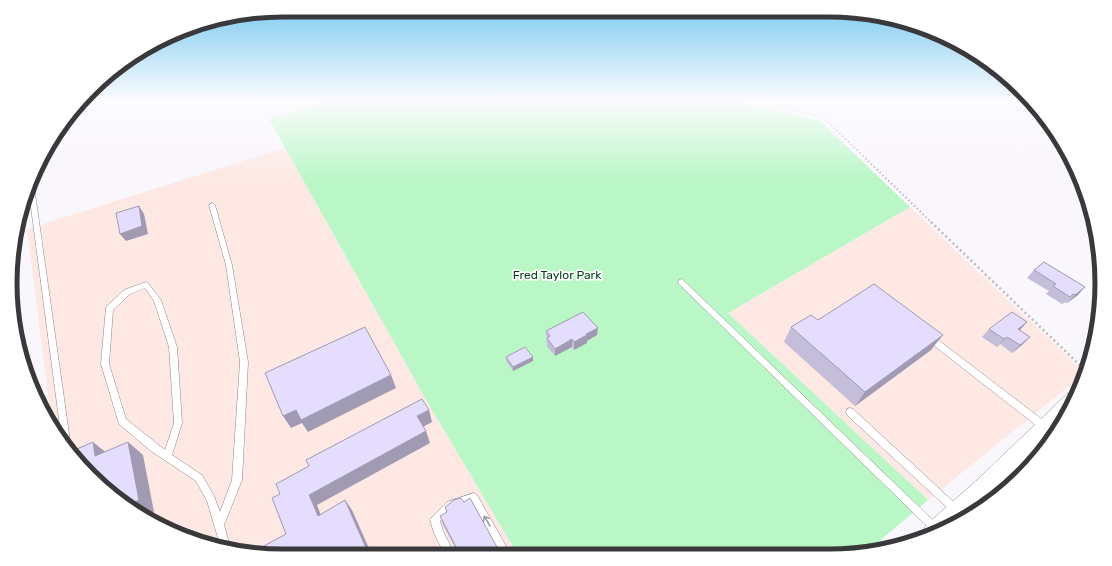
<svg xmlns="http://www.w3.org/2000/svg" width="1112" height="566" viewBox="0 0 1112 566" font-family="Rubik,sans-serif">
<rect width="100%" height="100%" fill="#f9f6fc"/>
<!-- industrial -->
<g fill="#fde8e3">
<polygon points="285,148 425,398 518,555 265,555 213,547 162,528 90,476 56,434 52,426 27,229"/>
<polygon points="910,207 1085,373 928,500 728,313"/>
</g>
<!-- green -->
<polygon fill="#baf7c6" points="331,100 732,100 820,121 910,207 728,313 928,500 864,554 518,555 425,398 269,119"/>
<g fill="none" stroke-linecap="round" stroke-linejoin="round">
<!-- service casing -->
<g stroke="#8b898e" stroke-width="1">
<g id="service">
<polygon points="32,184 34,186 71,448 69,451 62,442 29,192"/>
<path d="M212 203 215 205 232 265 248 362 242 480 224 525 231 550 221 548 207 501 196 481 151 451 119 424 101 364 106 307 124 290 146 282 148 283 161 300 177 347 182 423 172 455 202 475 214 496 220 512 232 480 240 362 226 265 209 205ZM145 288 154 301 169 347 174 423 165 450 126 419 109 364 113 310 130 294Z"/>
<polygon points="681,279 683,280 938,525 940,528 938,531 935,533 932,531 679,284 678,282 679,280"/>
<polygon points="930,335 933,336 1048,424 1049,427 1048,430 1045,431 1042,430 927,340 926,338 927,336"/>
<polygon points="850,408 853,409 959,507 961,510 959,513 956,515 953,513 847,415 846,412 847,409"/>
<polygon points="474,493 477,495 511,555 500,555 472,503 453,509 440,521 443,531 455,555 445,555 434,533 430,520 432,517 447,502"/>
</g>
</g>
<!-- secondary casing -->
<g stroke="#8b898e" stroke-width="1">
<path id="secondary" d="M1075 391 1078 392C1065 427 1038 454 1012 480 1002 490 993 501 981 510 968 519 940 534 924 538L922 534 926 525 976 481 1067 394Z"/>
</g>
<!-- path-far1 -->
<g stroke="#bdbabf" stroke-width="2" stroke-dasharray="1.5 2.5" stroke-linecap="butt">
<polyline points="1003,100 1013,103"/>
<polyline points="1012,100 1013,103 1066,147"/>
<polyline points="779,106 817,115 827,121 932,223"/>
<polyline points="1048,132 1054,131"/>
</g>
<!-- path -->
<polyline stroke="#bdbabf" stroke-width="2.5" stroke-dasharray="2 3" stroke-linecap="butt" points="931,222 1086,371"/>
<!-- service -->
<use href="#service" fill="#fff" fill-rule="evenodd"/>
<!-- secondary -->
<use href="#secondary" fill="#fff" fill-rule="evenodd"/>
</g>
<!-- wall -->
<g fill="#c4beda">
<polygon points="1034,270 1078,295 1067,303 1065,302 1062,304 1046,294 1049,291 1027,278"/>
<polygon points="818,320 931,350 855,406 784,342 791,327"/>
<polygon points="989,329 1019,330 1022,345 1012,353 1000,344 997,347 982,337"/>
<polygon points="546,331 597,335 587,341 587,343 574,350 572,347 555,356 547,346"/>
<polygon points="506,357 533,357 533,361 513,371 506,361"/>
<polygon points="464,502 497,547 503,555 459,555 443,525 440,516 447,513 445,507"/>
</g>
<!-- shaded-wall -->
<g fill="#a09bb2">
<polygon points="139,206 144,214 148,234 126,241 120,234"/>
<polygon points="1085,287 1078,295 1067,303 1075,295"/>
<polygon points="1027,322 1020,330 1011,337 1018,329"/>
<polygon points="598,328 597,335 587,341 587,343 574,350 574,342 586,334"/>
<polygon points="943,335 931,350 855,406 865,392"/>
<polygon points="1007,337 997,347 1004,339"/>
<polygon points="1030,337 1022,345 1012,353 1020,345"/>
<polygon points="572,339 572,347 555,356 555,349"/>
<polygon points="533,357 533,361 513,371 513,367"/>
<polygon points="391,375 396,388 308,432 302,423 291,428 283,416 296,410"/>
<polygon points="429,410 432,422 421,428 417,416"/>
<polygon points="426,431 430,443 317,505 325,526 318,516 309,495"/>
<polygon points="93,442 109,455 95,456"/>
<polygon points="128,442 143,455 154,512 149,515 149,519 134,508"/>
<polygon points="345,500 352,510 372,555 355,555"/>
</g>
<!-- building -->
<g fill="#e4ddfe" stroke="#a09bb2">
<polygon points="139,206 142,226 120,234 116,213"/>
<polygon points="1044,262 1085,287 1075,295 1073,294 1070,297 1053,286 1056,284 1034,270"/>
<polygon points="874,284 943,335 865,392 791,327 811,315 818,320"/>
<polygon points="583,312 598,328 586,334 587,335 574,342 572,339 555,349 547,338 550,336 546,331"/>
<polygon points="1012,312 1027,322 1018,329 1030,337 1020,345 1007,337 1004,339 989,329"/>
<polygon points="365,327 391,375 301,420 296,410 283,416 265,373"/>
<polygon points="525,347 533,357 513,367 506,357"/>
<polygon points="422,399 429,410 417,416 426,431 309,495 318,516 345,500 366,548 355,555 265,555 251,553 286,534 272,498 280,494 276,484 309,466 306,460"/>
<polygon points="93,442 95,456 128,442 139,500 133,503 134,508 90,476 70,452"/>
<polygon points="461,498 464,502 470,498 497,547 499,548 503,555 460,555 440,516 447,512 445,507 454,500"/>
</g>
<!-- one-way arrows -->
<defs><path id="oneway-shaft" d="M-6 0H5M1.5-3L5.5 0L1.5 3" fill="none" stroke-width="1.6" stroke-linecap="round" stroke-linejoin="round"/></defs>
<use stroke="#9c9c9d" href="#oneway-shaft" transform="translate(487 521) rotate(-120)"/>
<!-- sky -->
<linearGradient id="sky" x2="0" y2="1"><stop stop-color="#77c9f1"/><stop offset="0.56" stop-color="#fcfbfe"/><stop offset="1" stop-color="#fcfbfe" stop-opacity="0"/></linearGradient>
<rect width="1112" height="179" fill="url(#sky)"/>
<g text-anchor="middle" stroke-width="3.5" stroke-linejoin="round" paint-order="stroke">
<!-- park labels -->
<g font-size="12" fill="#003e19" stroke="#fff">
<text x="557" y="279">Fred Taylor Park</text>
</g>
</g>
<!-- crop -->
<path d="M0 0H1112V566H0ZM283 17H829A266 266 0 0 1 1095 283V283A266 266 0 0 1 829 549H283A266 266 0 0 1 17 283V283A266 266 0 0 1 283 17Z" fill="#fff" fill-rule="evenodd"/>
<path fill="none" stroke="#39383b" stroke-width="5" d="M283 17H829A266 266 0 0 1 1095 283V283A266 266 0 0 1 829 549H283A266 266 0 0 1 17 283V283A266 266 0 0 1 283 17Z"/>
</svg>
